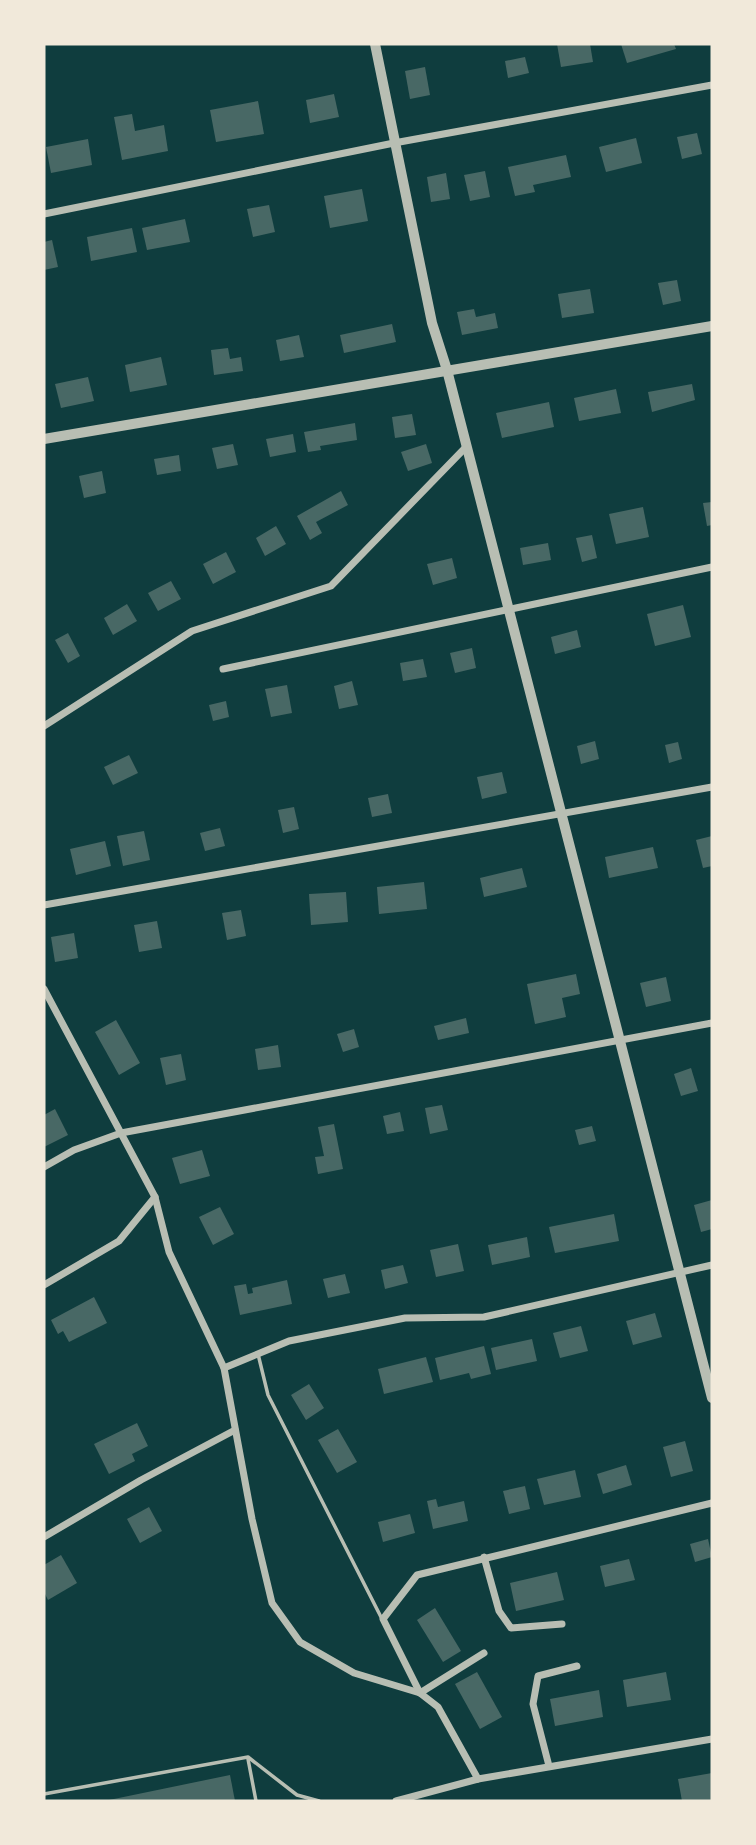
<svg xmlns="http://www.w3.org/2000/svg" width="756" height="1845" viewBox="0 0 756 1845" font-family="Manrope,sans-serif">
<rect width="100%" height="100%" fill="#0f3d3e"/>
<!-- building -->
<g fill="#486865">
<polygon points="557,44 590,44 593,62 561,67"/>
<polygon points="621,44 674,44 676,49 627,63"/>
<polygon points="525,57 529,73 508,78 505,61"/>
<polygon points="425,67 430,95 410,99 405,71"/>
<polygon points="334,94 339,117 310,123 306,100"/>
<polygon points="258,101 264,134 216,142 210,110"/>
<polygon points="132,114 135,131 164,125 168,151 122,160 114,117"/>
<polygon points="697,133 702,154 682,159 677,137"/>
<polygon points="636,138 642,163 606,172 599,147"/>
<polygon points="88,139 92,165 51,173 46,147"/>
<polygon points="566,155 571,177 533,185 535,192 515,196 508,167"/>
<polygon points="485,171 490,197 470,201 464,175"/>
<polygon points="446,173 450,199 431,202 427,177"/>
<polygon points="362,189 368,221 330,228 324,196"/>
<polygon points="269,205 275,232 253,237 247,209"/>
<polygon points="185,219 190,242 147,250 142,228"/>
<polygon points="132,228 137,252 91,261 87,237"/>
<polygon points="52,240 58,267 44,270 44,242"/>
<polygon points="677,280 681,301 663,305 658,283"/>
<polygon points="590,289 594,313 562,318 558,294"/>
<polygon points="474,309 476,317 495,313 498,328 462,335 457,312"/>
<polygon points="392,324 396,342 344,353 340,335"/>
<polygon points="299,335 304,357 280,361 276,340"/>
<polygon points="228,348 230,359 241,357 243,371 214,375 211,350"/>
<polygon points="161,357 167,385 130,392 125,365"/>
<polygon points="88,377 94,401 61,408 55,384"/>
<polygon points="692,384 695,400 652,412 648,392"/>
<polygon points="616,389 621,413 579,421 574,398"/>
<polygon points="549,402 554,427 502,438 496,413"/>
<polygon points="412,414 416,435 395,438 392,417"/>
<polygon points="355,423 357,440 320,446 321,450 308,452 304,432"/>
<polygon points="293,434 296,452 270,457 266,439"/>
<polygon points="233,444 238,465 217,469 212,448"/>
<polygon points="426,444 432,463 408,471 401,452"/>
<polygon points="179,455 181,471 157,475 154,459"/>
<polygon points="102,471 106,493 84,498 79,476"/>
<polygon points="341,491 348,505 316,522 322,533 310,540 297,516"/>
<polygon points="712,502 712,525 707,526 703,503"/>
<polygon points="643,507 649,537 616,544 609,514"/>
<polygon points="276,526 286,544 265,556 256,538"/>
<polygon points="592,535 597,558 582,562 576,538"/>
<polygon points="548,543 551,560 523,565 520,548"/>
<polygon points="226,552 236,572 213,584 203,564"/>
<polygon points="452,558 457,578 433,585 427,564"/>
<polygon points="171,581 181,599 158,611 148,593"/>
<polygon points="127,604 137,621 113,635 104,618"/>
<polygon points="683,605 691,637 655,646 647,614"/>
<polygon points="577,630 581,647 555,654 551,637"/>
<polygon points="68,633 80,656 68,663 55,640"/>
<polygon points="472,648 476,668 455,673 450,653"/>
<polygon points="423,659 427,677 403,681 400,663"/>
<polygon points="352,681 358,705 339,709 334,686"/>
<polygon points="287,685 292,713 271,717 265,689"/>
<polygon points="226,701 229,717 213,721 209,705"/>
<polygon points="595,741 599,759 581,764 577,746"/>
<polygon points="678,742 682,759 669,763 665,745"/>
<polygon points="129,755 138,773 113,785 104,767"/>
<polygon points="502,772 507,793 482,799 477,777"/>
<polygon points="388,794 392,813 372,817 368,798"/>
<polygon points="294,807 299,829 283,833 278,810"/>
<polygon points="220,828 225,846 205,851 200,833"/>
<polygon points="144,831 150,860 123,866 117,836"/>
<polygon points="712,836 712,866 703,868 696,840"/>
<polygon points="105,841 111,866 76,875 70,849"/>
<polygon points="653,847 658,868 609,878 605,857"/>
<polygon points="522,868 527,887 484,897 480,878"/>
<polygon points="424,882 427,909 379,914 377,887"/>
<polygon points="346,892 348,922 311,925 309,894"/>
<polygon points="241,910 246,936 227,940 222,913"/>
<polygon points="157,921 162,948 139,952 134,925"/>
<polygon points="74,933 78,958 55,962 51,937"/>
<polygon points="576,974 580,994 562,998 566,1017 535,1024 527,984"/>
<polygon points="666,977 671,1001 646,1007 640,983"/>
<polygon points="466,1018 469,1033 438,1040 434,1026"/>
<polygon points="116,1020 140,1063 119,1075 95,1032"/>
<polygon points="354,1029 359,1047 343,1052 337,1034"/>
<polygon points="278,1045 281,1067 258,1070 255,1049"/>
<polygon points="181,1054 186,1080 166,1085 160,1058"/>
<polygon points="691,1068 698,1091 681,1096 674,1074"/>
<polygon points="442,1105 448,1130 430,1134 425,1108"/>
<polygon points="55,1109 68,1135 44,1147 44,1115"/>
<polygon points="400,1112 404,1131 387,1134 383,1116"/>
<polygon points="334,1124 343,1169 318,1174 315,1157 324,1156 318,1127"/>
<polygon points="592,1126 596,1141 579,1145 575,1130"/>
<polygon points="202,1150 210,1176 180,1184 172,1158"/>
<polygon points="712,1200 712,1229 701,1232 694,1205"/>
<polygon points="220,1207 234,1234 213,1245 199,1217"/>
<polygon points="614,1214 619,1241 555,1253 549,1227"/>
<polygon points="527,1237 530,1257 492,1265 488,1245"/>
<polygon points="458,1244 464,1271 436,1277 430,1250"/>
<polygon points="403,1265 408,1283 385,1289 381,1270"/>
<polygon points="345,1274 350,1293 328,1298 323,1279"/>
<polygon points="287,1280 292,1304 240,1315 234,1286 246,1284 248,1294 253,1293 252,1288"/>
<polygon points="94,1297 107,1323 69,1342 63,1331 58,1334 51,1320"/>
<polygon points="655,1313 662,1337 633,1345 626,1321"/>
<polygon points="581,1326 588,1351 560,1358 553,1333"/>
<polygon points="532,1339 537,1361 496,1370 491,1348"/>
<polygon points="484,1346 491,1374 471,1379 469,1373 440,1380 435,1358"/>
<polygon points="426,1357 433,1382 384,1394 378,1369"/>
<polygon points="309,1384 324,1408 306,1420 291,1395"/>
<polygon points="137,1423 148,1446 132,1454 135,1461 109,1474 94,1444"/>
<polygon points="338,1429 357,1462 337,1473 318,1440"/>
<polygon points="685,1441 693,1471 671,1477 663,1447"/>
<polygon points="626,1465 632,1485 603,1494 597,1474"/>
<polygon points="575,1470 581,1497 544,1505 537,1479"/>
<polygon points="525,1486 530,1509 509,1514 503,1491"/>
<polygon points="436,1499 438,1507 464,1501 468,1521 433,1529 427,1501"/>
<polygon points="149,1507 162,1531 140,1543 127,1519"/>
<polygon points="410,1514 415,1533 383,1542 378,1522"/>
<polygon points="708,1539 712,1557 695,1562 690,1544"/>
<polygon points="61,1555 77,1583 48,1600 44,1592 44,1565"/>
<polygon points="629,1559 635,1580 605,1587 600,1566"/>
<polygon points="557,1572 564,1600 516,1611 510,1583"/>
<polygon points="435,1608 461,1651 443,1662 417,1620"/>
<polygon points="477,1672 502,1717 480,1729 455,1684"/>
<polygon points="666,1672 671,1700 627,1707 623,1680"/>
<polygon points="599,1690 603,1717 555,1726 550,1699"/>
<polygon points="712,1773 712,1801 682,1801 678,1779"/>
<polygon points="230,1775 235,1801 109,1801 109,1800"/>
</g>
<g fill="none" stroke-linecap="round" stroke-linejoin="round">
<!-- service -->
<g stroke="#b8beb3" stroke-width="3.5">
<polyline points="258,1354 268,1395 382,1619"/>
<polyline points="248,1759 256,1801"/>
<polyline points="44,1794 248,1757 297,1795 319,1801"/>
</g>
<!-- minor -->
<g stroke="#b8beb3" stroke-width="7">
<polyline points="44,214 394,143 712,85"/>
<polyline points="223,669 712,567"/>
<polyline points="44,726 192,631 331,586 465,448"/>
<polyline points="44,905 712,787"/>
<polyline points="44,989 155,1197 169,1252 224,1368 252,1519 272,1603 300,1642 354,1673 420,1693"/>
<polyline points="44,1167 74,1150 121,1133 712,1023"/>
<polyline points="44,1285 119,1241 155,1197"/>
<polyline points="224,1368 289,1341 405,1318 484,1317 712,1265"/>
<polyline points="44,1537 141,1480 235,1430"/>
<polyline points="484,1557 499,1611 511,1628 562,1624"/>
<polyline points="420,1693 484,1653"/>
<polyline points="549,1766 533,1704 538,1676 577,1666"/>
<polyline points="478,1779 438,1707 420,1693 383,1619 417,1575 712,1503"/>
<polyline points="396,1801 478,1779 712,1739"/>
</g>
<!-- tertiary -->
<g stroke="#b8beb3" stroke-width="10">
<polyline points="375,44 432,323 447,370 712,1398"/>
<polyline points="44,439 712,326"/>
</g>
</g>
<!-- border -->
<rect width="756" height="1845" fill="none" stroke="#f1e9da" stroke-width="91"/>
</svg>
